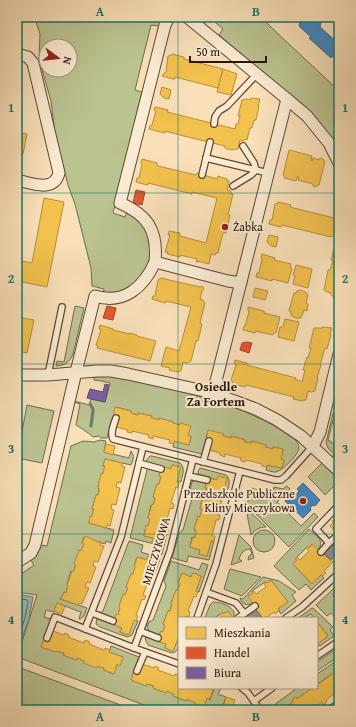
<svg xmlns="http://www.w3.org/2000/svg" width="356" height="727" viewBox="0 0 356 727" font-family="'Gentium Book Plus',serif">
<rect width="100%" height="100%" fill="#f9e0b9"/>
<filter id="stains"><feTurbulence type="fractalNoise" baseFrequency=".005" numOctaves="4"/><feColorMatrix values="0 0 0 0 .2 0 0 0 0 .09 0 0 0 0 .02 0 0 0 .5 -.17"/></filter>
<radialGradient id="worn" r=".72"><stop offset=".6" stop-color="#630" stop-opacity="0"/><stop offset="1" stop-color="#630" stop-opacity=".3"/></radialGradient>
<!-- green -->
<g fill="#bbc391" stroke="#706c50" fill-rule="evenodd">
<path d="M37 17H161L159 26 151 25 135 90 142 92 113 213 125 217 127 211C135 217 144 223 148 233 157 255 145 280 124 290 118 293 111 293 103 294L104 289 92 286 91 268 75 204 68 185 55 134 51 101 39 59 40 34 36 22ZM46 46H70V70H46Z"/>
<polygon points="209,17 261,17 274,30 336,88 339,91 339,151 328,133 313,114 219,35 223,29"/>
<path d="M75 306 84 308 73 354C69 363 65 365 56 366L57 361 64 362Z"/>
<path d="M94 376H116L124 377C170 389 218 398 261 419 273 424 284 432 295 439 297 442 299 445 299 448 299 454 282 472 275 472 273 472 269 471 266 470L267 465 282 468 284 460 281 459 283 449 273 447V449L265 447 266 445 252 441V443L244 442 245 440 231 436V438L223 436 224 435 208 431 202 454 173 447 174 441 189 445 191 437 188 436 180 424V425L173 423V422L159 418V420L151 418 152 416 138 413V415L131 413V411L116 407 107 438H101L99 436 93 437C89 433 81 428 76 425L80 404 74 402V401L89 405 91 399 105 402 110 383 102 381 94 380Z"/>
<polygon points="27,405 54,411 42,463 17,458"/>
<polygon points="333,413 339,418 339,420 333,420 328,440 339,447 339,463 332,457 334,454 328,448 326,443"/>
<path d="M100 440 106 441 104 452 129 458 131 451C135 456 133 460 131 465L105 459 103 466H105L103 474H101L98 487 99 488 98 495H96L92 509H94L92 517H90L89 523 114 530 111 543 106 541 105 544 84 537 82 543 84 544 73 572 71 571 67 584 68 585 66 593 64 592 61 599 60 598V599L87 608 84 616 80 619H79L81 612 57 603 54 612 46 610 44 617 51 619 41 647 56 652 57 651 64 653 63 655 76 660 77 658 84 661 83 662 97 667V666L104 668V670L113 674 117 664 120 665 123 657 109 652 111 646 139 657 134 670 131 680 146 686 147 684 154 686 153 688 166 693 167 691 174 694 173 696 186 701 187 699 194 702V703L203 707 207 698 210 699 209 700H210L214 690 210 688H221L218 694 226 697 223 705 237 710H157L20 658 18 667 134 710H17V645H21L37 595 17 592V577L34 565 30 559 40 545 47 546 71 446 83 441 94 442Z"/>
<path d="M150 456H152L180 463C186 468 182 476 181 482L177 481 180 467 172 465 171 469 145 462Z"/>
<polygon points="322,463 339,479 339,481 325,495 318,487 308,477"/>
<polygon points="147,468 160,472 159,476 161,477 159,484 157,484 153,497 155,498 153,505 151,505 148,518 150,519 148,526 146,526 144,536 153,538 153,542 161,545 165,529 168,530 162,554 161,555 157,554 159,545 130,538 147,470"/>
<path d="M200 468 226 475C232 480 228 488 226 495L223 494 217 480 198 474V471Z"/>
<polygon points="196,480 206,483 205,488 207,488 205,496 203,495 200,509 202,509 200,517 198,516 194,530 196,530 195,538 192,537 190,547 200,550 199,554 207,556 211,541 214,541 209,560 188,556 187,562 172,558 179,533 183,530 193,495 190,490 192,482"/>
<polygon points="287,486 290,489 277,502 301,526 314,513 318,517 289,547 247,505 249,497 262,500 264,492 272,494 274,487 283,489"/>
<path d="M246 508 266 527C259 527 255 530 251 535Z"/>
<path d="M309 529C316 536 325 540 318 550L312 544 309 548 307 547 296 558 297 560 293 564 312 584 321 575 324 578 311 590 306 584 299 590 274 566Z"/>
<circle cx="264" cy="541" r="11"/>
<path d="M239 535 251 547 254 558 248 560 249 556 252 554 250 549C244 549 241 553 239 559L242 561 231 565Z"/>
<polygon points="129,541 143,545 141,552 159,558 160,559 154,576 151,574 156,559 148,556 147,560 137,557 134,566 135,567 133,574 131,574 126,587 128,588 125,595 123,594 119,607 120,608 118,615 114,619 99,613 103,611"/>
<polygon points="171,561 199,570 202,563 208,565 199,592 196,591 201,576 193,573 191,577 182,573 178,583 180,584 177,591 176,591 171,603 172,604 170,611 168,611 163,624 165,625 163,632 161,631 159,635 149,631 147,627 149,622 153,620 166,586 164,581"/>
<polygon points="230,569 261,577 242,596 224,589"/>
<path d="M263 577 279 581 296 592 292 595 296 601 281 614 278 609 288 602 271 580 267 583 265 582 252 591 253 593V603C247 606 242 605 240 598L243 599Z"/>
<polygon points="339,583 339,587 335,591 335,592 333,595 339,601 339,621 331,613 327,616 316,605 327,595"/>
<path d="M213 602C221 602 231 606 234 612V616L232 617 228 611 223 614 222 613 214 618H205L210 605Z"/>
<polygon points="312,608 313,608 333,627 330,630 334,636 320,646 318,644 328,636 317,622 317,618 314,618 311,614 303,618 298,618"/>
<polygon points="97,618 122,628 120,632 128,635 134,620 138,621 132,635 130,636 127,637 100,627 96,624"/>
<path d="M179 636C179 643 180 652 172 653L148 645 146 641 145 638 147 637 166 644 165 648 173 651Z"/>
<polygon points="339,647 339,656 317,671 317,662"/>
<polygon points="339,659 339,669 319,683 317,681 317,674"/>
<polygon points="297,688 312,688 297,699 296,697 292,700 293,702 286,707 285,705 281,708 282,710 272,710 270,708"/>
</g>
<!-- water -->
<polygon fill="#9ebcb4" stroke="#6e7972" points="17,594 33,597 29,619 21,641 17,641"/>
<!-- homes -->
<g fill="#f2c14e" stroke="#b58d3b">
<polygon points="172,54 184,57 184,59 223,69 218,88 175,77 175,79 173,79 162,76 164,73 166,72 168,56 172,55"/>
<polygon points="17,68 22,69 18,88 17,88"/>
<polygon points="223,69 237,74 231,95 217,92"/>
<polygon points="162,87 171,90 169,99 164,98 160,94"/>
<polygon points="251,98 260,99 258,106 259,106 256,120 254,120 252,128 250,128 247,140 246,139 243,141 240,140 238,149 236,149 233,150 227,149 225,148 225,146 184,136 165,131 165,133 149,129 150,126 152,125 156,111 154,110 155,107 168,110 167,112 235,129 236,124 238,124 240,116 238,116 242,100 247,99 250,100"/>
<polygon points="17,132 27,134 23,154 17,153"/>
<polygon points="289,150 312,156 311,160 312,161 313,158 319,160 320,158 323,159 325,161 319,185 318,185 316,187 313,186 313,184 298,180 299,177 297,177 296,181 284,178 285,177 283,175"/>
<polygon points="142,159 157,163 157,165 158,166 196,175 197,173 217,179 218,176 227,179 227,181 229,181 227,190 231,191 231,194 233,194 228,215 230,215 226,233 223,233 218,253 216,253 215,255 211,254 209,264 198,261 198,262 196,262 197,259 180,255 180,257 167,254 168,252 165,252 170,235 168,235 169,231 180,233 180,236 206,243 217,198 192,192 192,194 148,183 148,185 147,185 136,182 137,178 139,178 142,164 141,163"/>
<polygon points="44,198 64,202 47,287 17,281 17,260 32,263"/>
<polygon points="278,202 291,205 290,207 338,219 339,217 339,299 335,298 331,295 331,293 327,292 324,290 328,270 330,270 333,261 331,260 334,248 336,248 339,237 331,236 331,237 282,225 281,227 269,224 270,220 272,220 275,204 278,203"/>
<polygon points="269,235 278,237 276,247 271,246 267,242"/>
<polygon points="262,254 275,258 274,260 291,264 290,267 292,268 288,283 272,279 272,281 256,277 257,273 259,273 262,259 261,258"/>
<polygon points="296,265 312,269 308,288 293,284 295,276 293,275"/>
<polygon points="161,278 200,287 202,286 204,289 202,291 200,299 203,300 205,303 200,323 202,324 198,341 196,341 191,361 187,363 183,362 181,371 177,372 169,370 170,368 161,366 166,347 179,351 191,307 166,301 165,303 152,299 153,296 155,296 158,280"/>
<polygon points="255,288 268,291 265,300 253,297"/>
<polygon points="300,290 303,291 307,293 307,294 308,295 306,303 308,304 307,311 304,310 302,316 301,316 301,318 296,318 293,317 291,315 291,312 289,311 294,293 296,293 297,291"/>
<polygon points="248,307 264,311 264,313 280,317 276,333 274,332 273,335 255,331 255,333 243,330 244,326 245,326 249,312 248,310"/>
<polygon points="17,317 34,320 27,353 17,351"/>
<polygon points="285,319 299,322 294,341 278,337 280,327 283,327"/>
<polygon points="100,325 113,329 113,330 129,334 129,333 137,335 137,336 156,341 150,361 97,348 98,346 96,345 101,330 99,329"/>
<polygon points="322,327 332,328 330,334 331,335 327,349 325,348 320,365 321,365 317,378 318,378 315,391 311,392 308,391 306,400 304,400 302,401 293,399 294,397 246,385 245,387 233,384 232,381 231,380 236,365 234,363 235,360 247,363 247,365 296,378 295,379 302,382 305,370 303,370 307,357 308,358 311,348 309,348 314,328 322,328"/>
<polygon points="115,407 131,411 131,413 134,414 138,415 138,413 152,416 151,418 156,419 159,420 159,418 173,422 173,423 180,425 180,423 191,426 188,436 191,436 189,445 174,441 174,444 169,443 170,440 153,436 153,439 148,437 149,435 132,431 132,433 127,432 128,430 116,427 118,418 113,417"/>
<polygon points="208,430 224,434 223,436 231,438 231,436 245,440 244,442 252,443 252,441 266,445 265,447 273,449 273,447 283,449 281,459 284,460 282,468 267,465 267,467 262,466 262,464 246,460 245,462 241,461 241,458 225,454 225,457 220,455 220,453 209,450 211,442 206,441"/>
<polygon points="106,444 115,446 113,455 104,452"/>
<polygon points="105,459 122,463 122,466 125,467 121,483 117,482 117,483 116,487 120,488 116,505 112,504 111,509 114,510 110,526 107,525 106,528 89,523 90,516 92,517 93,512 94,509 92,509 96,495 98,495 99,491 99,488 98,487 101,473 103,474 104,469 105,466 103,466"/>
<polygon points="172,465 181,467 177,482 179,483 178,488 176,487 171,503 174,504 173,509 170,508 166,524 169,525 167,530 165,529 161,545 152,542 153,538 144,536 146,525 148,526 150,519 148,518 152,504 153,505 155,500 155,498 153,497 157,484 159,484 161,477 159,476 161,466 171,469"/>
<polygon points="218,476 227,478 223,494 225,494 224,499 222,499 218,515 220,515 219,520 216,520 212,536 215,536 214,541 211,541 207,556 199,554 200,550 190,547 193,537 195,538 196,530 194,530 198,516 200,517 202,509 200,509 203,495 205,496 207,488 205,488 208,478 217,480"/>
<polygon points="251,488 259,490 257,498 249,496"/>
<polygon points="334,519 337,522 339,521 339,535 330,526 334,522 332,521"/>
<polygon points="85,536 101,543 100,545 104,546 98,562 94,561 94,562 93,566 96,567 90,583 87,582 85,587 89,588 82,604 79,603 78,605 61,599 64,592 66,593 68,585 67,585 72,571 73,572 76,565 74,564 79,550 81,551 84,544 82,543"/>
<polygon points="312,544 333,562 324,571 326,573 322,576 321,575 312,584 293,564 297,560 295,559 297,557 300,560 309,551 306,548 307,546 309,548"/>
<polygon points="148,556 156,559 151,574 153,575 152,580 149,579 143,595 146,596 144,600 142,599 136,615 138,616 136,621 134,620 129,635 120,632 122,628 112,624 116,614 118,615 120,608 119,607 123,594 125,595 128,588 126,587 131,574 133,574 134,570 135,567 134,567 137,557 147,560"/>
<polygon points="182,573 191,577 193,573 201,576 196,591 198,592 197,594 196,597 194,596 188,611 190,612 189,617 186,616 186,618 179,618 179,636 173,651 165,648 166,644 157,641 161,631 163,632 165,625 163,624 168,611 170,611 171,608 172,604 171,604 176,590 177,591 180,584 178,583"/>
<polygon points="271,580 288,602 278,609 279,611 275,614 274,612 266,618 262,618 248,596 253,593 252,591 253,590 256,594 266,587 264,583 265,582 267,583"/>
<polygon points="339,587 339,601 333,595 335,592"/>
<polygon points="57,603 65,606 62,614 54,611"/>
<polygon points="228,611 233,618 223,618 220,614 222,612 223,614"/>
<polygon points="317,622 328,636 318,644 319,645 317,647"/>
<polygon points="53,631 64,635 65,633 69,635 68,637 84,643 85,640 90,642 89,644 104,650 105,648 110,650 109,652 123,657 120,666 117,664 114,674 104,670 104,668 97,666 97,668 83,663 84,661 77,658 76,660 63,655 64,653 57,651 56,652 41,647 45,637 50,639"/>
<polygon points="142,664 154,668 155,666 159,668 158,670 174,676 175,674 179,675 179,688 207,688 213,690 210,699 207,698 204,707 194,703 194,702 192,701 187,699 187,701 173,696 174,694 167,691 166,693 153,688 154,686 147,684 146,686 131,680 134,670 140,672"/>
<polygon points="339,669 339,690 326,700 327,702 323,705 322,702 311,710 282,710 281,708 285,705 286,707 293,702 292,700 296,697 297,699 312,688 317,688 317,685"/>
<polygon points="226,697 235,700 232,708 224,705"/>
</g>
<!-- shops -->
<g fill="#e4572e" stroke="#ab4324">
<polygon points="136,190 145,192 142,205 133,203"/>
<polygon points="107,306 116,308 113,320 103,318"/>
<polygon points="247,342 252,343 249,353 240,350 242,343"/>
</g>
<!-- offices -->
<polygon fill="#7b5ea7" stroke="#624879" points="105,384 109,385 105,402 87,398 90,389 103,392"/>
<!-- schools -->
<g fill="#3f88c5" stroke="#38668e">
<polygon points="301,17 322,17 320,27 339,44 339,63 332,56 331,58 309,38 311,37 299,26"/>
<polygon points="303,483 320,500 315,506 313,505 310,508 311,510 303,518 285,501 293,493 296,495 299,491 297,489"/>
</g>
<!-- industry -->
<g fill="#8d8d92" stroke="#6e696a">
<polygon points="339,539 339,552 331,560 324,554"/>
<polygon points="256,610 262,617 245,618 247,616"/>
</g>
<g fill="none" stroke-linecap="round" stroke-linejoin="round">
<!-- shore -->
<polyline stroke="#626861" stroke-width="1" points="17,598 27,600 28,602 25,618 19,636 17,637"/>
<!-- stream -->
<polyline stroke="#6e7972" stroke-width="3" points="90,404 93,409 93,411 91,426"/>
<!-- lane casing -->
<g stroke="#5b4839" stroke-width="8">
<g id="lane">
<polyline points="214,124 215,117 219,111 227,106 257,74"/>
<polyline points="206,158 268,173"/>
<polyline points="202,175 210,142"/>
<polyline points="233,186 251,175 256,170 254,163 243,146"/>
<polyline points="48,375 62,307"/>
<path d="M116 418C114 424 110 433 113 439L275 480H281L286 476 313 446"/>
<polyline points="203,462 209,441"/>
<polyline points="139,463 161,469"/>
<polyline points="189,476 207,480"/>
<polyline points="339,534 329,543 316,529 339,505"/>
<polyline points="321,552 329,543"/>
<polyline points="206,592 236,603 244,613"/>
<polyline points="92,613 113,621"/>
<polyline points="197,618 216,564 240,471"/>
<polyline points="238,618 255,606"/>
<polyline points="286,618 302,607 339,573"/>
<polyline points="85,629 121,537 143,447"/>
<polyline points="140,631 158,638"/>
<polyline points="47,638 55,617 134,648 179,664"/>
<polyline points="134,648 170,551 193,459"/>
<polyline points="317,656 339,641"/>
<polyline points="137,671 145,652"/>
<polyline points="242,688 248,693 260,710"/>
<polyline points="254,701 272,688"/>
<polyline points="329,710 339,703"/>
</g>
</g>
<!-- street casing -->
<g stroke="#5b4839" stroke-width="13">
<g id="street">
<path d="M169 17 165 25 120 203C148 215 158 231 155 262L228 281 241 283"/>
<polyline points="187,17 287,99"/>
<path d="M17 54 28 57 33 63 59 173C54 193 31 183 17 180"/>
<polyline points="17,375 48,375 97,371 111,371 128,374 213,393 256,409 277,420 301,436 339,471"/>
<polyline points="213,393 287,99 307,116 329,143 339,163"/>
<polyline points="313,446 320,432 339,354"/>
<path d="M17 562 31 553 35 545 76 372 95 296C124 305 144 287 155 262"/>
</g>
</g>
<!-- lane -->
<use href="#lane" stroke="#fbebd2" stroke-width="5.5"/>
<!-- street -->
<use href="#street" stroke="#fbebd2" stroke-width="11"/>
</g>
<!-- grid -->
<path fill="none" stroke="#0f766e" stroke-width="1" stroke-opacity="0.55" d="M178 17V710M17 193H339M17 364H339M17 534H339"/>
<!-- markers -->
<g fill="#8f2418" stroke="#fbebd2" stroke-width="1.5">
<circle cx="225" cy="227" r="4"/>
<circle cx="303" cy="501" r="4"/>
</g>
<g text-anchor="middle" stroke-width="4" stroke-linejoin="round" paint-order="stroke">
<!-- poi labels -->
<g font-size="12" fill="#26150e" stroke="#fbebd2" text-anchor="start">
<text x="233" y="231">Żabka</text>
<text x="295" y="498" text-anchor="end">Przedszkole Publiczne<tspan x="295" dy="14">Kliny Mieczykowa</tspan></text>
</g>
<!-- street labels -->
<g font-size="12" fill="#26150e" stroke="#fbebd2">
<text transform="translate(156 551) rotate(-73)" y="4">MIECZYKOWA</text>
</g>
<!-- neighbourhood labels -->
<g font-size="13" font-weight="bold" fill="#26150e" stroke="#fbebd2">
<text x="216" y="391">Osiedle<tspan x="216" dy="15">Za Fortem</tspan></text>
</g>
</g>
<!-- margin -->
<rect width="356" height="727" fill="none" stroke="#f9e0b9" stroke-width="44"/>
<!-- legend -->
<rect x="178" y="617" width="140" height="72" fill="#fbebd2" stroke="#a69584"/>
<rect x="186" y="627" width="20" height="12" fill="#f2c14e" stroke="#a69584"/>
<text x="214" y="637" font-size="12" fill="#26150e">Mieszkania</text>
<rect x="186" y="647" width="20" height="12" fill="#e4572e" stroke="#a69584"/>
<text x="214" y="657" font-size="12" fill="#26150e">Handel</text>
<rect x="186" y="667" width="20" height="12" fill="#7b5ea7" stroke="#a69584"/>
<text x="214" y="677" font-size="12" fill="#26150e">Biura</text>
<!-- north arrow -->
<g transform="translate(58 58) rotate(105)"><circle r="19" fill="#fbebd2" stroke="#a69584"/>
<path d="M0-3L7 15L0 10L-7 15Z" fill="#8f2418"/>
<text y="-6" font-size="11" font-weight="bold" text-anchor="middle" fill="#26150e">N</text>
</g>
<!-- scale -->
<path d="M190 56v6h76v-6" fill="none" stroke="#26150e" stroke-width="2"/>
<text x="196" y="56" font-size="12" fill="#26150e" stroke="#fbebd2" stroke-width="3" paint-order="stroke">50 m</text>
<rect x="22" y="22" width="312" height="683" fill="none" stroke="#0f766e" stroke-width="1.5"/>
<g font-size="13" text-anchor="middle" font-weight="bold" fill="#0f766e">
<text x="100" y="16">A</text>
<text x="256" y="16">B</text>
<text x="11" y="112">1</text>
<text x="345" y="112">1</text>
<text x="11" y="283">2</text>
<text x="345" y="283">2</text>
<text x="11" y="453">3</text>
<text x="345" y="453">3</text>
<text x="11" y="624">4</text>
<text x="345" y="624">4</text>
<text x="100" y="721">A</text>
<text x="256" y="721">B</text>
</g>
<rect width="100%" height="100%" filter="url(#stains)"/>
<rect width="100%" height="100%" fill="url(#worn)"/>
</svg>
